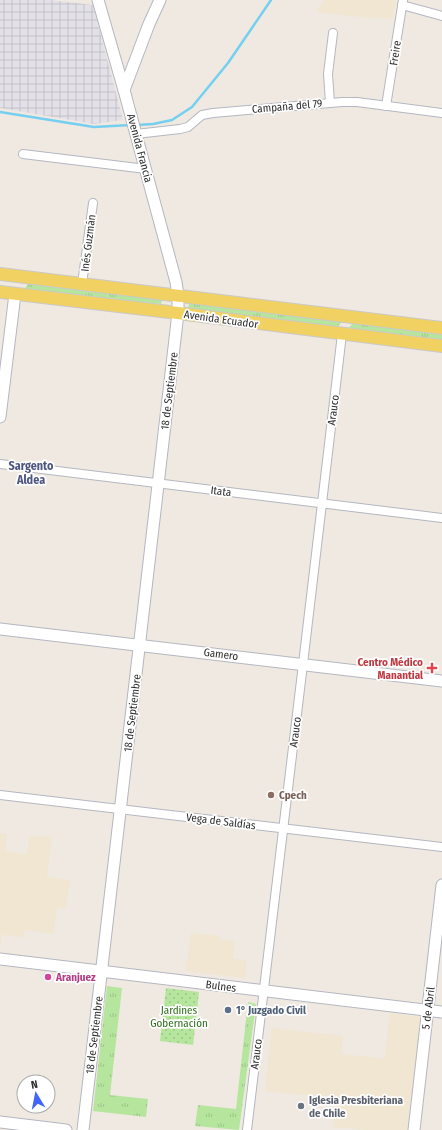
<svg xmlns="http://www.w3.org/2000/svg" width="442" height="1130" viewBox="0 0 442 1130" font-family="'Fira Sans Condensed',sans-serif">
<defs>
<pattern id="industrial-grid" width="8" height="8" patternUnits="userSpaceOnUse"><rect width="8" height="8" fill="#e3e1e8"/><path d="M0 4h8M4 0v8" fill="none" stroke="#c3c1c7"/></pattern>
<pattern id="grass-tufts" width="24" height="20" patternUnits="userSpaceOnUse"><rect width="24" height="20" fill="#b6e59e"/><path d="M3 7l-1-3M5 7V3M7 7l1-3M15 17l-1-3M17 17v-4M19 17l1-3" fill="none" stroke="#9dc588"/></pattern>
<pattern id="park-dots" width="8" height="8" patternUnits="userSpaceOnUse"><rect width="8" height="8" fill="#b6e59e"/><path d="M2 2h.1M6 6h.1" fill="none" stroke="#9dc588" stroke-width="1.8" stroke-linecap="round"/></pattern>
</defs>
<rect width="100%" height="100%" fill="#efe9e1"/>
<!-- industrial -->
<polygon fill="url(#industrial-grid)" points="0,0 50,0 93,5 123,120 94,124 0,108"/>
<!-- education -->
<g fill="#f0e6d1">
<polygon points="325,0 396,0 392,19 370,18 316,12"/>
<polygon points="0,833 7,834 5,851 27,854 30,835 52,837 47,877 70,880 66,908 57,907 54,934 25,930 23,937 2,935 0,949"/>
<polygon points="191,933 220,936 219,940 235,941 233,959 247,960 245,978 186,971"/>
<polygon points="390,1013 421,1017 407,1130 366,1130 333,1127 336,1098 265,1091 272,1028 343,1036 342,1054 385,1059"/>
</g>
<!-- grass -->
<g fill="url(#grass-tufts)">
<polygon points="28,284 163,297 161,304 24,290"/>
<polygon points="190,302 345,319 336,328 187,310"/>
<polygon points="362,322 442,330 442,342 347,330 352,324"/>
<polygon points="107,986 122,988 110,1095 148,1099 146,1117 93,1111"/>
<polygon points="248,1002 256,1004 239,1130 195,1126 198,1105 236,1109"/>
</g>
<!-- park -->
<polygon fill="url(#park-dots)" points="166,988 199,992 193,1045 160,1041"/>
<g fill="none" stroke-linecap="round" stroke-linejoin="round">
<!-- stream -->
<g stroke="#75cff0" stroke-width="2.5">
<polyline points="0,112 94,127 131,125"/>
<polyline points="136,125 153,124 172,120 192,107 228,63 271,0"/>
</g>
<!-- street casing -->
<g stroke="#b4b7c1" stroke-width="10">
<g id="street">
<polyline points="402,5 442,16"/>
<polyline points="330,103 328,74 333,33"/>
<polyline points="386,106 403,0"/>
<polyline points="136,134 180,129 188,127 202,115 213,113 342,102 357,102 442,113"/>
<polyline points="23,154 146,169"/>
<polyline points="82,284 93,203"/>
<polyline points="0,464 442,518"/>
<polyline points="0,795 442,847"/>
<polyline points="247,1130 303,664 342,334"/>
</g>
</g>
<!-- secondary casing -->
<g stroke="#b4b7c1" stroke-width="13">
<g id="secondary">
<polyline points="124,90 149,24 160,0"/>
<polyline points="0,417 15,294"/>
<polyline points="0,629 442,681"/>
<polyline points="0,959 442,1012"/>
<polyline points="0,1122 66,1130"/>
<polyline points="83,1130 178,313 178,296 176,282 124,90 98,0"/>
<polyline points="414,1130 442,885"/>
</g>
</g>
<!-- primary casing -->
<g stroke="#c9c9c9" stroke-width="14">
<g id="primary">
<polyline points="0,274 442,328"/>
<polyline points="0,292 178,313 442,346"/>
</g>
</g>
<!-- street -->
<use href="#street" stroke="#fff" stroke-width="8"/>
<!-- secondary -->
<use href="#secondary" stroke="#fff" stroke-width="11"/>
<!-- primary -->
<use href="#primary" stroke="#f2d163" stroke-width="12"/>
</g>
<!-- markers -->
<path fill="#e0444e" stroke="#fff" stroke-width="1.5" d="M430 662h4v4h4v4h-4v4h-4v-4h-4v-4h4z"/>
<circle fill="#8d6e63" stroke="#fff" stroke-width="1.5" cx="271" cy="795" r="4"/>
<circle fill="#d1479c" stroke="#fff" stroke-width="1.5" cx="48" cy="977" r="4"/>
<circle fill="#5c6f8a" stroke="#fff" stroke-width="1.5" cx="228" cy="1010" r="4"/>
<circle fill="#6b7280" stroke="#fff" stroke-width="1.5" cx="301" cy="1106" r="4"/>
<g text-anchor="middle" stroke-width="3.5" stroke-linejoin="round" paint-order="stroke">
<!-- street labels -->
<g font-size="11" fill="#2e2e2e" stroke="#fff">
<text transform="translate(395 53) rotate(-81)" y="4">Freire</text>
<text transform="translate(287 106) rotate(-5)" y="4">Campaña del 79</text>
<text transform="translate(140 148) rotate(75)" y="4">Avenida Francia</text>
<text transform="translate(88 243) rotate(-83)" y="4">Inés Guzmán</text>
<text transform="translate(221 319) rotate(8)" y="4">Avenida Ecuador</text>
<text transform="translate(169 391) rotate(-83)" y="4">18 de Septiembre</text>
<text transform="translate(333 410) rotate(-83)" y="4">Arauco</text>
<text transform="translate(221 491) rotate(7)" y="4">Itata</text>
<text transform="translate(221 654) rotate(7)" y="4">Gamero</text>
<text transform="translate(132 713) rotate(-83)" y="4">18 de Septiembre</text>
<text transform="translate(295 732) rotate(-83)" y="4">Arauco</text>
<text transform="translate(221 821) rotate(7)" y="4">Vega de Saldías</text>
<text transform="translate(221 986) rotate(7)" y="4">Bulnes</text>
<text transform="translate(428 1008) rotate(-83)" y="4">5 de Abril</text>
<text transform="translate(94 1035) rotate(-83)" y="4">18 de Septiembre</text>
<text transform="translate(256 1054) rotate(-83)" y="4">Arauco</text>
</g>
<!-- health labels -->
<g font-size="11" font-weight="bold" fill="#be3a42" stroke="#fff" text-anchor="end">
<text x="423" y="666">Centro Médico<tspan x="423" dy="13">Manantial</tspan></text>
</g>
<!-- education labels -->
<g font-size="11" font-weight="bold" fill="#785e54" stroke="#fff" text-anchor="start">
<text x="279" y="799">Cpech</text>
</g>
<!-- hotel labels -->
<g font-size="11" font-weight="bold" fill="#b23c85" stroke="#fff" text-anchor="start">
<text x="56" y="981">Aranjuez</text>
</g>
<!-- park labels -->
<g font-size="11" fill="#2c6e1b" stroke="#fff">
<text x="179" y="1014">Jardines<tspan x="179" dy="13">Gobernación</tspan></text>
</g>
<!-- service labels -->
<g font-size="11" font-weight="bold" fill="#4e5e75" stroke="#fff" text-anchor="start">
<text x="236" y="1014">1° Juzgado Civil</text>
</g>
<!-- worship labels -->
<g font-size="11" font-weight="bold" fill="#5b616d" stroke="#fff" text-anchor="start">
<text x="309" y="1104">Iglesia Presbiteriana<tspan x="309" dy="13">de Chile</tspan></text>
</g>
<!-- neighbourhood labels -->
<g font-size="12" font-weight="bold" fill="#4d5680" stroke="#fff">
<text x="31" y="470">Sargento<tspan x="31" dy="14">Aldea</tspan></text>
</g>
</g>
<!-- north arrow -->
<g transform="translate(36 1094) rotate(350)"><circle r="19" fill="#ffffff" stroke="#ababab"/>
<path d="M0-3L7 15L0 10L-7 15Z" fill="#4264fb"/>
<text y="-6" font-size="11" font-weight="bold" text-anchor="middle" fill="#2e2e2e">N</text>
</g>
</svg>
